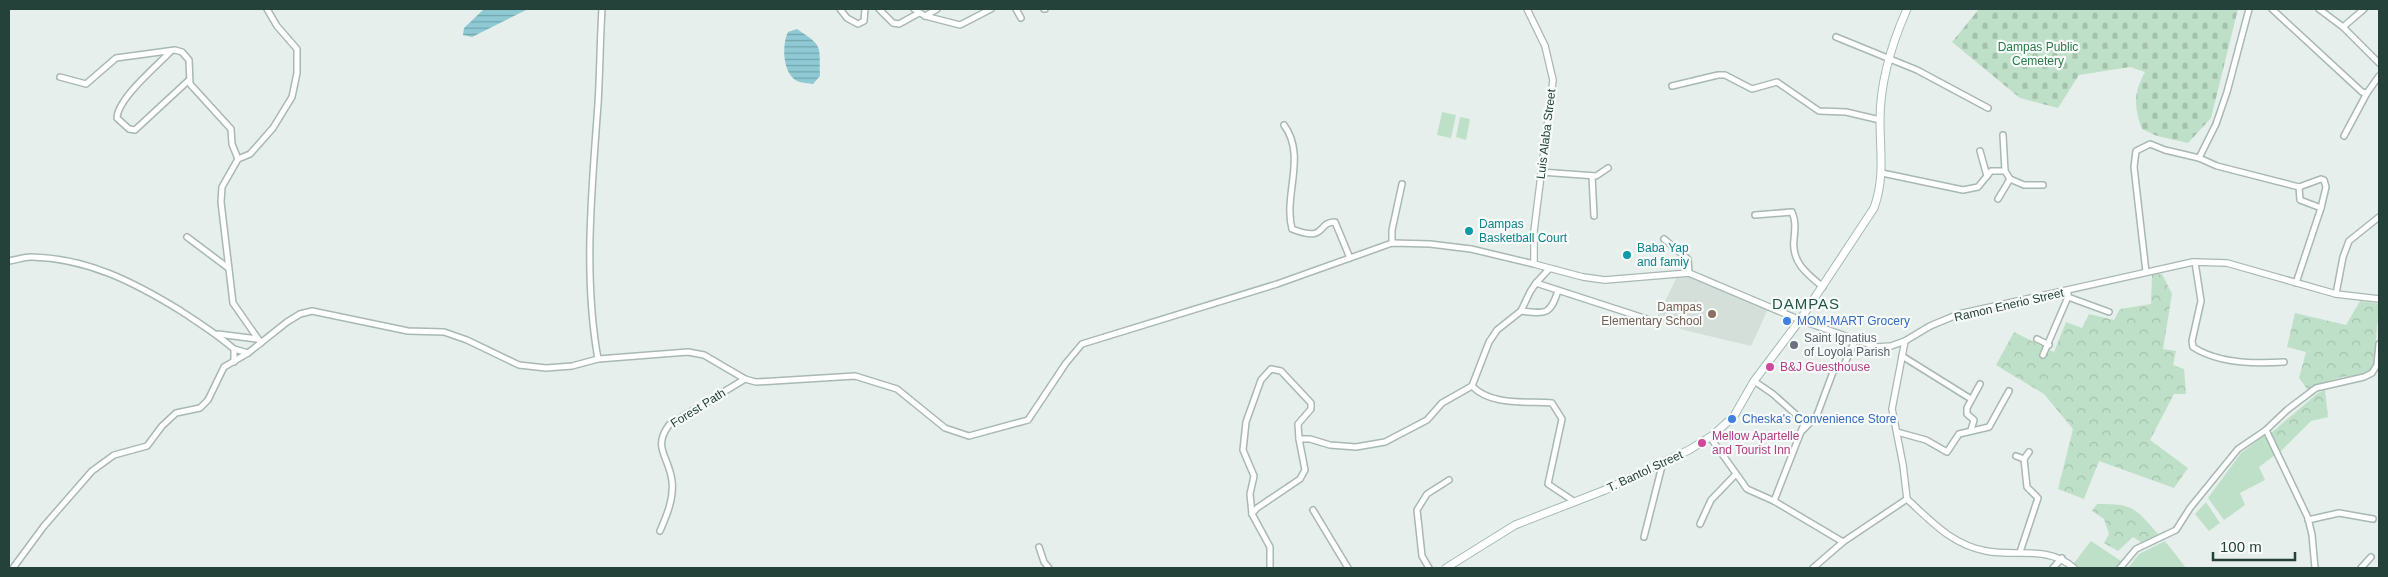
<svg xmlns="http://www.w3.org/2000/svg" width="2388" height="577" viewBox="0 0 2388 577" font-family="Helvetica,sans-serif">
<defs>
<pattern id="forest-crowns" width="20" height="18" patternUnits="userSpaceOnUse" patternTransform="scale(1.25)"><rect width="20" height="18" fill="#bfe0c8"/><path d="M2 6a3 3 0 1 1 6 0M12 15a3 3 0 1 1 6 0" fill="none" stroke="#a4c1ad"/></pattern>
<pattern id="cemetery-stones" width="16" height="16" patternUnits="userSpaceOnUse" patternTransform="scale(1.25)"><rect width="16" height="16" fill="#bfe0c8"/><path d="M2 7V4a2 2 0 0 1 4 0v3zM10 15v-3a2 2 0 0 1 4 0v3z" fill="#a4c1ad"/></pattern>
<pattern id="water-rules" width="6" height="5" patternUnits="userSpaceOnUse" patternTransform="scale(1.25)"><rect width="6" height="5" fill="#8ec9d4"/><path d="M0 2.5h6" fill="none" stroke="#74a5ad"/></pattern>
</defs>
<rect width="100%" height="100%" fill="#e6efeb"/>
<!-- built -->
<polygon fill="#d4dfda" points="1686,276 1768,309 1751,346 1684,330 1656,319 1677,277"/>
<!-- green -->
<g fill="#bfe0c8">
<polygon points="1442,112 1456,115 1451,138 1437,135"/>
<polygon points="1460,117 1470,119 1466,140 1456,137"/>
<polygon points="2265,435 2275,455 2259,467 2265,480 2240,493 2245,505 2224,520 2208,498 2241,453"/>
<polygon points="2206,502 2220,523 2209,531 2195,514"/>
<polygon points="2091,541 2121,561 2115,568 2080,568 2074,563"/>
<polygon points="2165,541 2186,568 2128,568 2139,554"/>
</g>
<!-- forest -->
<g fill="url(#forest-crowns)">
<polygon points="2162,274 2172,294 2163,349 2176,351 2173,365 2184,369 2186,394 2174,394 2150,440 2188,468 2174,488 2099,461 2084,499 2058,489 2073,429 2044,394 1996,365 2014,332 2054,352 2066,322 2082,328 2089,314 2114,320 2120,309 2151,304 2152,275"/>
<polygon points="2360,301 2379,304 2374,362 2370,371 2363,375 2342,377 2315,385 2308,390 2299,378 2306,352 2287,347 2295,313 2346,325"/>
<polygon points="2325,390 2328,417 2311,421 2280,452 2271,433 2318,393"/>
<path d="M2097 504C2134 504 2134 507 2158 534L2142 543 2133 537 2118 551 2104 543 2109 534 2104 519 2092 511Z"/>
</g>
<!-- cemetery -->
<path fill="url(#cemetery-stones)" d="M1979 9H2238L2211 118 2188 143 2157 136 2142 129C2134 105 2133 95 2145 72L2130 67 2079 75 2058 108 2020 98 1952 42Z"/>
<!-- water -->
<g fill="url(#water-rules)">
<polygon points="484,9 528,9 472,37 463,35 464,28"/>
<path d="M797 29C824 47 819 45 820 76L813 84C809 83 801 83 797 81 782 73 782 44 788 32Z"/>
</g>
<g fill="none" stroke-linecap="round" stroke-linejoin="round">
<!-- minor casing -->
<g stroke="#a8b8b2" stroke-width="8">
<g id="minor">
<polyline points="840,9 847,18 858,24 864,21 865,9"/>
<polyline points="879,9 893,23 899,24 919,13"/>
<polyline points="914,9 925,16 960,25 991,9"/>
<polyline points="1016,9 1021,18"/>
<polyline points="1044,9 1045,9"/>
<polyline points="2272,9 2362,92 2367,93 2379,76"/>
<polyline points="2319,9 2343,27"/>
<polyline points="2364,9 2343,27 2379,63"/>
<polyline points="925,16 937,9"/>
<polyline points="1836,37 1917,70 1988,108"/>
<path d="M171 51C157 66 118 98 117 118L129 129 135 130 189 80"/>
<polyline points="60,77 86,84 116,58 175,50 182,52 189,60 190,84 231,129 232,144 238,159"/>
<polyline points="1672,86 1718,75 1725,75 1752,89 1777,82 1819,111 1846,112 1880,120"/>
<path d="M1284 125C1307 156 1283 195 1292 229 1328 243 1316 222 1335 222L1350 258"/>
<polyline points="2003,135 2005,171 2010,179"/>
<polyline points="2344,136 2367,93"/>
<polyline points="1980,151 1987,176"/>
<polyline points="2199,158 2217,166 2299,187 2300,200 2321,208 2296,283"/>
<polyline points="1541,172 1596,176 1608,168"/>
<polyline points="1882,173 1963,190 1978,187 1991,171 2005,171"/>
<polyline points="1592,176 1594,216"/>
<polyline points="2299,187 2321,179 2324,180 2326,187 2321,208"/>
<polyline points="1998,199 2010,179 2024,185 2043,185"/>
<path d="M1755 215 1792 212C1796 221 1795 229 1794 239 1791 262 1807 274 1823 287"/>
<polyline points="187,237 227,267"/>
<polyline points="1664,239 1688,259 1689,273"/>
<polyline points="1392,243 1392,230 1402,184"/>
<path d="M9 261C16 260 24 257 31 257 87 258 134 282 181 311 199 323 217 334 234 349V362"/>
<path d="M2195 262 2201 301 2192 341 2193 347C2217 363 2256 364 2284 362"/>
<polyline points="1549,269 1536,283 1650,320"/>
<polyline points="2146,272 2134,167 2136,151 2150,144 2165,150 2199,158 2216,124 2227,92 2249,9"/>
<polyline points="2336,294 2343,257 2349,241 2379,217"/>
<polyline points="2068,297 2109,312"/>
<path d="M1521 311C1546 314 1550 315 1558 291"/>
<polyline points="218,334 257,339"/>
<polyline points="2037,339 2049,345"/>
<polyline points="261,343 233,303 221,202 222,187 238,159 250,154 273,128 292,97 297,73 297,49 277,26 267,9"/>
<polyline points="234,349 248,353"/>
<polyline points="2043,355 2068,297 2068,291"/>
<polyline points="1902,356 1971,399"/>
<path d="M598 359C583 275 592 188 598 104 600 72 600 40 602 9"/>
<polyline points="1754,381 1773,394 1802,420 1804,424 1774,501"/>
<polyline points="1472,386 1489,342 1497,330 1521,311 1530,292 1536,283"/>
<polyline points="1803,430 1817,415 1833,372 1844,365 1855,341"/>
<polyline points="1971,430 1974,420 1967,414 1967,408 1980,384"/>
<polyline points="2266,430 2308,518 2312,535 2315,568"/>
<polyline points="1897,432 1926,440 1947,452 1959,434 1989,427 2009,391"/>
<polyline points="1710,437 1747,489 1774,501 1843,542"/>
<polyline points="2016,456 2024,459"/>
<polyline points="1313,510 1348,568"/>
<path d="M1252 514 1257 508 1300 479 1305 470 1299 439H1310L1330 445 1356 447 1385 442 1427 420 1442 403 1472 386C1491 406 1526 401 1552 403L1562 419 1548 484 1575 502"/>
<polyline points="2308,520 2339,513 2373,519"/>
<polyline points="1700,524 1711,500 1736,474"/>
<path d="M660 531C667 515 674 498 672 481 669 456 652 448 669 425L745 379"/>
<polyline points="1644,537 1663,462"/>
<polyline points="1039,547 1044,562 1049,568"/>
<polyline points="2020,552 2038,498 2027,487 2024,459 2029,452"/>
<polyline points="13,568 44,526 92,471 114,455 147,446 162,426 176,413 200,408 208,400 224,367 248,353 287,322 300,314 312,311 408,331 444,332 467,340 519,365 546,368 572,366 598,359 688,352 704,355 745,379 756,382 855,376 897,389 945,428 969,436 1028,420 1066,363 1082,344 1277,284 1392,243 1430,244 1471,249 1534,264"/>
<polyline points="1270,568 1270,547 1252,514 1250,494 1254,476 1243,450 1246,422 1261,380 1271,369 1281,371 1311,403 1311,409 1298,424 1299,439"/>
<polyline points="1429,568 1422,556 1417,510 1427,494 1449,480"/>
<polyline points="1813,568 1843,542 1907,499"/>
<polyline points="2053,568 2062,558"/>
<polyline points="2120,568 2136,549 2176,530 2190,508 2238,449 2266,430 2287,410 2316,388 2364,377 2372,373 2377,365 2379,344"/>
<polyline points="2361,568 2371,557"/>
</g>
</g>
<!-- tertiary casing -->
<g stroke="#a8b8b2" stroke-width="8">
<g id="tertiary">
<polyline points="1527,9 1545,46 1553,80 1534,231 1534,264 1583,277 1605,280 1689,273 1800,320 1877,347 1891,346 1905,341 1930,326 1959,314 2193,262 2227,263 2336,294 2379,299"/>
<path d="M1905 341 1892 409 1903 465 1907 499C1931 521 1952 545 1986 551 2017 557 2047 545 2074 568"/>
</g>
</g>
<!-- secondary casing -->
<g stroke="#a4bbb3" stroke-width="9">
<path id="secondary" d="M1446 568 1515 525 1605 490 1689 450 1713 435 1734 416 1754 381 1800 320 1874 208C1885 178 1880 151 1880 120 1880 83 1892 43 1907 9"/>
</g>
<!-- minor -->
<use href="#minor" stroke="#fff" stroke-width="5"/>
<!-- tertiary -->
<use href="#tertiary" stroke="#fff" stroke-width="5.5"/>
<!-- secondary -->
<use href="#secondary" stroke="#fff" stroke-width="7"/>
</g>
<!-- markers -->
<g fill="#0f9aa8" stroke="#f7fbf9" stroke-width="2">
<circle cx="1469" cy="231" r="5"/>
<circle cx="1627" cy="255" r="5"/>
</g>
<circle fill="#8d6e63" stroke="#f7fbf9" stroke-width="2" cx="1712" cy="314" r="5"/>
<g fill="#3f7fe0" stroke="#f7fbf9" stroke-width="2">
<circle cx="1787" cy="321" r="5"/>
<circle cx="1732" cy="419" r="5"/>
</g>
<circle fill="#6b7280" stroke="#f7fbf9" stroke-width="2" cx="1794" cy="345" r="5"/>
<g fill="#d1479c" stroke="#f7fbf9" stroke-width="2">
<circle cx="1770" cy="367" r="5"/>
<circle cx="1702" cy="443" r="5"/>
</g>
<g text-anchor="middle" stroke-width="4.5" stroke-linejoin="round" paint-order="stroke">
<!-- park labels -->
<g font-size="12" fill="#2d7a4b" stroke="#f7fbf9">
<text x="2038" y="51">Dampas Public<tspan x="2038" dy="14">Cemetery</tspan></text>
</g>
<!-- street labels -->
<g font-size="12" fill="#24423a" stroke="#f7fbf9">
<text transform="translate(1546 134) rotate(-83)" y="4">Luis Alaba Street</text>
<text transform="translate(2009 305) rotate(-13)" y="4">Ramon Enerio Street</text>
<text transform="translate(698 408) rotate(-32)" y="4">Forest Path</text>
<text transform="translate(1645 471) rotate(-25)" y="4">T. Bantol Street</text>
</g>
<!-- culture labels -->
<g font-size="12" fill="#0d838f" stroke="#f7fbf9" text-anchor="start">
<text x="1479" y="228">Dampas<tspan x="1479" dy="14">Basketball Court</tspan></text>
<text x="1637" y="252">Baba Yap<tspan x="1637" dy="14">and famiy</tspan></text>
</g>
<!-- education labels -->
<g font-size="12" fill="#785e54" stroke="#f7fbf9" text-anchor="end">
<text x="1702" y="311">Dampas<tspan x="1702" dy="14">Elementary School</tspan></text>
</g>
<!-- shop labels -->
<g font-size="12" fill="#366cbe" stroke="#f7fbf9" text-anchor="start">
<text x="1797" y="325">MOM-MART Grocery</text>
<text x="1742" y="423">Cheska's Convenience Store</text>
</g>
<!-- worship labels -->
<g font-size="12" fill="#5b616d" stroke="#f7fbf9" text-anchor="start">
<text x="1804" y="342">Saint Ignatius<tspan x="1804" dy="14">of Loyola Parish</tspan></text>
</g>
<!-- hotel labels -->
<g font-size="12" fill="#b23c85" stroke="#f7fbf9" text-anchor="start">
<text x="1780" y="371">B&amp;J Guesthouse</text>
<text x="1712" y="440">Mellow Apartelle<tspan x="1712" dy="14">and Tourist Inn</tspan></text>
</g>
<!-- quarter labels -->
<g font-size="15" letter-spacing="1" fill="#1f5548" stroke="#f7fbf9">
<text x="1806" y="309">DAMPAS</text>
</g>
</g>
<!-- border -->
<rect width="2388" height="577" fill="none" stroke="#24423a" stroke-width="20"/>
<!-- scale -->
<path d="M2213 552v8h82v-8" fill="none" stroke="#24423a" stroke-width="2.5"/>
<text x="2220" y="552" font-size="15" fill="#24423a" stroke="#f7fbf9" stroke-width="4" paint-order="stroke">100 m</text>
</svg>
